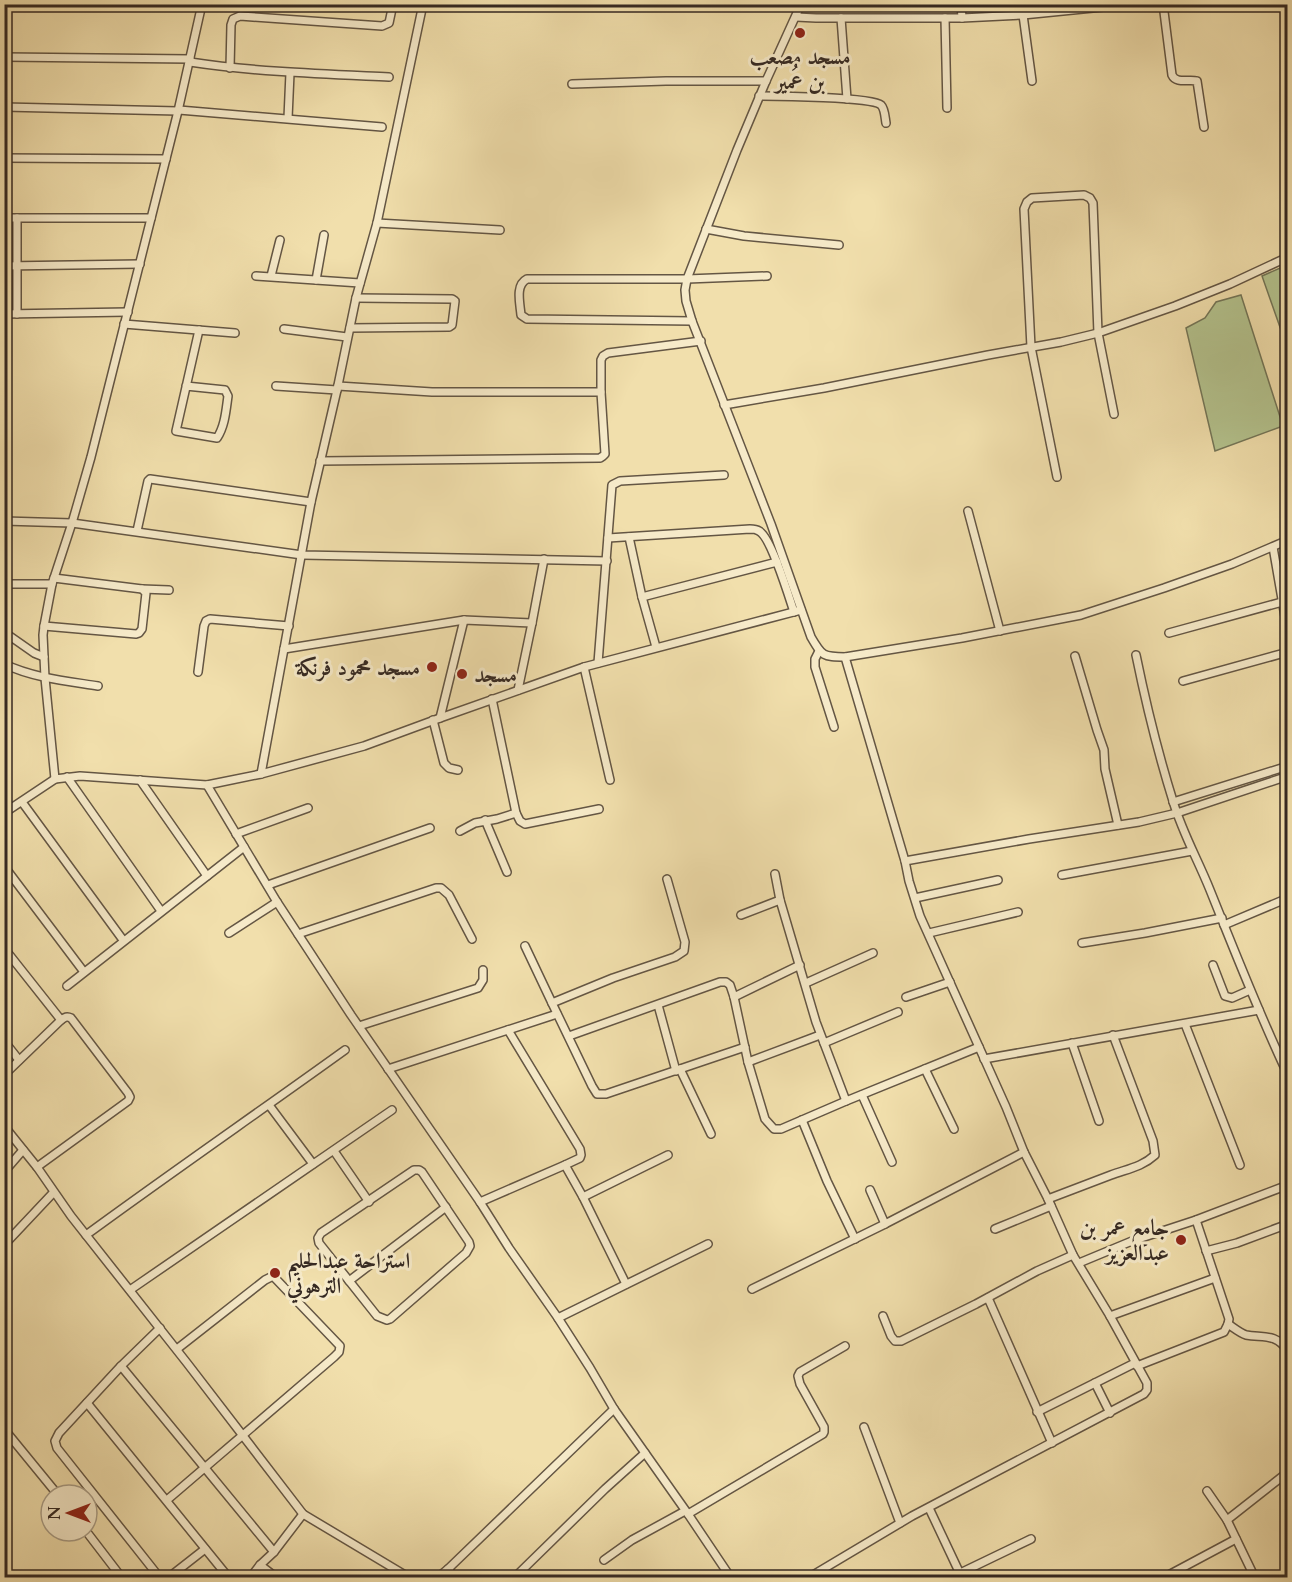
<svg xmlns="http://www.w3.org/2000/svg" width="1292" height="1582" viewBox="0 0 1292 1582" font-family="Cardo,Amiri,serif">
<rect width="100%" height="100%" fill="#f1dfac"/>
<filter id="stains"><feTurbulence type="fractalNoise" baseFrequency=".00333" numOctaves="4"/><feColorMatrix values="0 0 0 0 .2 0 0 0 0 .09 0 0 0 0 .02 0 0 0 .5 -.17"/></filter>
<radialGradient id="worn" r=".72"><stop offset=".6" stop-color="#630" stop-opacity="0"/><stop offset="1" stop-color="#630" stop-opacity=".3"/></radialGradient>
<!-- green -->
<g fill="#b4c38e" stroke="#747658" stroke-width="1.5">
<polygon points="1287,265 1287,328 1281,330 1262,276"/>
<polygon points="1241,295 1283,426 1215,451 1186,328 1205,318 1216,302"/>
</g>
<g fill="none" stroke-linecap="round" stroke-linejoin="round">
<!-- street casing -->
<g stroke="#645644" stroke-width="10">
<g id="street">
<polyline points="695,4 800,7"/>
<path d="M801 4 766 81 737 150 687 279 685 290 686 301 692 321 771 524 811 637C822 656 823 657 845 657L962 638 1081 615 1164 588 1232 564 1288 540"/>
<polyline points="961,4 962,18"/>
<path d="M1163 4 1172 75C1176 84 1189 79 1197 81L1204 127"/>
<polyline points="1023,15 1032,81"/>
<polyline points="796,17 816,18 962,18 1023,15 1133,4"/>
<polyline points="841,18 847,99"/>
<polyline points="945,18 947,108"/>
<polyline points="4,57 190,59"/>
<path d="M190 62C256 72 323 74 389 77"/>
<polyline points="230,68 231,25 233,19 240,16 382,26 389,23 393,4"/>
<polyline points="572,84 666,81 766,81"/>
<path d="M759 96C777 96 872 97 881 105 885 109 885 118 886 123"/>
<polyline points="4,107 178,111"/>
<polyline points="179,110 382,127"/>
<polyline points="288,118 290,73"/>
<polyline points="4,158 166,159"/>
<polyline points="4,218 151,218"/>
<polyline points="377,223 500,230"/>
<polyline points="706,229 744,236 839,245"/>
<polyline points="4,266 140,264"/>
<polyline points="256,276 360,283"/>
<polyline points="271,276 280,240"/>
<polyline points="316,280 324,235"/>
<polyline points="4,314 128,312"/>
<polyline points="17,314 17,218"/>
<path d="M692 321 527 319 521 315C520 303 515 285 527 279H687L767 276"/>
<polyline points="124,324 235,333"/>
<polyline points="350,328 449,327 452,325 455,301 452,299 356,298"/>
<polyline points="284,329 347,337"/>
<path d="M186 386 225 390 228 396C226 410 225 426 217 438L176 431 199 330"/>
<polyline points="276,386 337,390"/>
<polyline points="601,392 601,360 603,356 608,353 701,341"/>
<polyline points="724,405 824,388 988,355 1061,342 1098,333 1175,306 1230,284 1288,257"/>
<polyline points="320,461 600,458 603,456 605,454 601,392 432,392 338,386"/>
<polyline points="1057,477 1031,347 1024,209 1027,202 1032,198 1084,195 1090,198 1093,203 1098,333 1114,414"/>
<polyline points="968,511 1000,631"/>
<polyline points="4,521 72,523 302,555 607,561"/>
<polyline points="137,531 148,481 150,479 311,502"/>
<polyline points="629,537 642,597 656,647"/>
<path d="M608 538 750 529C753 529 756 529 759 531 771 537 789 597 794 612"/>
<polyline points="1273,547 1288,634"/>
<polyline points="4,584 52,584"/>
<polyline points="142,589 169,590"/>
<polyline points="642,597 777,562"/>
<polyline points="44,626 136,634 139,633 142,629 146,593 142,589 54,578"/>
<polyline points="4,632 34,653 44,657"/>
<polyline points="1169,633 1282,602"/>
<polyline points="284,649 464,620 532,623"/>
<polyline points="819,651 815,659 815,667 834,727"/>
<path d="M1136 655C1146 704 1158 753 1173 801 1182 832 1198 860 1210 890 1235 952 1259 1014 1288 1075"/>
<polyline points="1075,656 1097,730 1104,750 1105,769 1118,825"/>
<polyline points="598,663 612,485 620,481 724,475"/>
<path d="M4 664C34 678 66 681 98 686"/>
<polyline points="584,667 610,780"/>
<polyline points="198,672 204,626 206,621 210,619 289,626"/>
<polyline points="1183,681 1288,652"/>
<polyline points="518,690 532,623 544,559"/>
<polyline points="492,699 516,813 520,821 525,824 599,809"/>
<polyline points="440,718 464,620"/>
<polyline points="433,720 444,763 449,768 458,770"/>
<polyline points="261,774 311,502 337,390 356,298 377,223 423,4"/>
<polyline points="67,777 161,911"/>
<polyline points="55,779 45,678 43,635 44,626 52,584 72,523 91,457 178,111 202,4"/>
<polyline points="140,780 207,876"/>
<polyline points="207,785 277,902 351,1015 480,1202 509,1248 558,1318 590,1368 614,1409 688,1514 731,1578"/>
<polyline points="22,802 123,940"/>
<polyline points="1173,802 1288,766"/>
<polyline points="4,813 55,779 80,776 207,785 261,774 364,746 440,718 584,667 801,610"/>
<polyline points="485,820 507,872"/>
<polyline points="460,831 475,823 497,819 516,813"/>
<polyline points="236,834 308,808"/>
<polyline points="905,861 1029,839 1139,822 1177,813 1288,776"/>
<polyline points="4,866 84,972"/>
<polyline points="775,874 780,900 816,1022 846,1101"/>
<polyline points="1062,875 1192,851"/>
<polyline points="667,879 685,942 684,951 675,957 613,978 552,1003 592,1086 597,1094 606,1094 745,1047"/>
<polyline points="268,885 430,828"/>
<polyline points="915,898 998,880"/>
<polyline points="741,915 780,900"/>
<polyline points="1224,925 1288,898"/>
<polyline points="229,933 277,902"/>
<polyline points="929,933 1018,912"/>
<polyline points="298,934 436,888 441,888 449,895 472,939"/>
<polyline points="1082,943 1145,933 1222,918"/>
<polyline points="525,946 552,1003"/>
<polyline points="4,948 61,1020"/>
<polyline points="1213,965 1225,996 1232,998 1250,990"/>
<polyline points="806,983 873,953"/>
<polyline points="67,986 244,847"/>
<polyline points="734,997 800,965"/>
<polyline points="906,997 950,982"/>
<polyline points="658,1005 676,1071"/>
<polyline points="1185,1024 1240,1165"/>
<polyline points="359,1026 478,988 483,980 483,970"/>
<polyline points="569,1036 720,982 726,982 730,985 734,997 748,1062 765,1119 774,1129 781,1129 846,1101 979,1047"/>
<polyline points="4,1041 19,1060"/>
<polyline points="824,1043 898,1012"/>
<polyline points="1072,1043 1099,1121"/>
<polyline points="984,1059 1259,1010"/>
<polyline points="748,1062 820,1035"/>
<polyline points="388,1069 557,1014"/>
<polyline points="680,1069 711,1134"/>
<polyline points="925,1069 954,1129"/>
<path d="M4 1075 61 1020C65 1017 67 1016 71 1018L128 1093 130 1097 128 1101 37 1167"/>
<polyline points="862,1095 892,1162"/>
<polyline points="269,1105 313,1164"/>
<polyline points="802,1120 827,1181 855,1239"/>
<polyline points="4,1126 37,1167 71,1216 187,1363 303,1514 410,1578"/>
<polyline points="334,1151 369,1202"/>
<polyline points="565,1165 583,1197 626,1284"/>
<polygon points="414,1170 419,1170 422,1172 469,1242 470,1246 466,1253 390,1319 387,1320 377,1316 319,1243 318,1238 321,1233"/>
<polyline points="4,1172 23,1150"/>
<polyline points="870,1190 885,1224"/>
<polyline points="583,1197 668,1155"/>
<path d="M1048 1199C1069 1191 1090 1183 1111 1175 1127 1169 1142 1167 1155 1155L1153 1141 1113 1035"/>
<polyline points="480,1202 565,1165 580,1158 581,1155 580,1149 508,1030"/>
<polyline points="995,1229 1051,1206"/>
<path d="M86 1235C172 1172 259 1112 345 1050"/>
<polyline points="4,1245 53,1193"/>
<polyline points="1206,1251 1237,1243 1288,1224"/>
<polyline points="1079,1263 1132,1241 1196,1220 1288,1185"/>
<polyline points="349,1281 446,1207"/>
<polyline points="752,1289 885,1224 1024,1152"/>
<polyline points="130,1290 392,1110"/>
<polyline points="988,1298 1052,1443"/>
<polyline points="883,1316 891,1336 895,1341 901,1341 976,1304 1037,1271 1073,1255"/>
<polyline points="1110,1316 1215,1278"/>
<polyline points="558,1318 708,1244"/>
<path d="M1228 1324C1234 1328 1240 1333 1246 1335 1263 1338 1276 1333 1288 1351"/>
<polyline points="160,1328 121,1366 59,1433 55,1441 57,1448 160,1578"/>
<polyline points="121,1366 274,1552"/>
<polyline points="1137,1366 1224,1332 1228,1324 1229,1319 1196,1220"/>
<polyline points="1095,1383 1110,1413"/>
<polyline points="87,1403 229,1578"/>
<polyline points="1037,1412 1135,1363"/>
<polyline points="864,1427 900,1523"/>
<polyline points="4,1429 58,1495"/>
<polyline points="1207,1491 1227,1520 1255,1578"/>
<polyline points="167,1500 334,1357 339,1352 340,1346 273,1276 265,1280 177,1349"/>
<polyline points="929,1508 962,1578"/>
<polyline points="688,1514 823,1434 824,1432 824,1427 800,1384 798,1376 800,1372 845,1346"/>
<polyline points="1227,1520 1288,1472"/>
<polyline points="86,1531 122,1578"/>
<polyline points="604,1560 632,1540 685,1511"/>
<polyline points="260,1565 277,1578"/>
<polyline points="448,1569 455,1578"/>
<polyline points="168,1578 205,1549"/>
<polyline points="250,1578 260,1565 274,1552 303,1514"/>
<polyline points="437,1578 448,1569 614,1409"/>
<polyline points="514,1578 605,1489 645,1453"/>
<polyline points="808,1578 912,1516 1144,1394 1147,1390 1147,1383 1110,1316 1073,1255 1048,1199 1024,1152 1006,1107 920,916 909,881 905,861 845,657"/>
<polyline points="950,1578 1031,1539"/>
<polyline points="1163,1578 1236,1539"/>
</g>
</g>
<!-- street -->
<use href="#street" stroke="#f6eac9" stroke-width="7"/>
</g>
<!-- markers -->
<g fill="#8f2418" stroke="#f6eac9" stroke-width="2">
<circle cx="800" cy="33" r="6"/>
<circle cx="432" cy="667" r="6"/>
<circle cx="462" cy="674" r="6"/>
<circle cx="1181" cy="1240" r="6"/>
<circle cx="275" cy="1273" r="6"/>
</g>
<g text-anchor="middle" stroke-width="6" stroke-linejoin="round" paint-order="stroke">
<!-- poi labels -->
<g font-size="22" font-weight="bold" fill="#352922" stroke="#f6eac9" text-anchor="end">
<text x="800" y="64" text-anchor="middle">مسجد مصعب<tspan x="800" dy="25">بن عُمير</tspan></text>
<text x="420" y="675">مسجد محمود فرنكة</text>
<text x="474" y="682" text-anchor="start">مسجد</text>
<text x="1169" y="1235">جامع عمر بن<tspan x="1169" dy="25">عبدالعزيز</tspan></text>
<text x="287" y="1268" text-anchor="start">استراحة عبدالحليم<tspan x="287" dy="25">الترهوني</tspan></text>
</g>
</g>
<!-- margin -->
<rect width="1292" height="1582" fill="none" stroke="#f1dfac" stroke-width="24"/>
<rect x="6" y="6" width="1280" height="1570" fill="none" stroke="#352922" stroke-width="3"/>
<rect x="12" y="12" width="1268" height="1558" fill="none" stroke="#352922" stroke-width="1.5"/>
<!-- north arrow -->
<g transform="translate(69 1513) rotate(270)"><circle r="28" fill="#f6eac9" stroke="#a99d86" stroke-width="1.5"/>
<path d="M0-4.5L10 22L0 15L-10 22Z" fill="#8f2418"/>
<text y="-9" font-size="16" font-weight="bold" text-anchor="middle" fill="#352922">N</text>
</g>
<rect width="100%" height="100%" filter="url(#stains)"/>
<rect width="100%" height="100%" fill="url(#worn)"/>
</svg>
